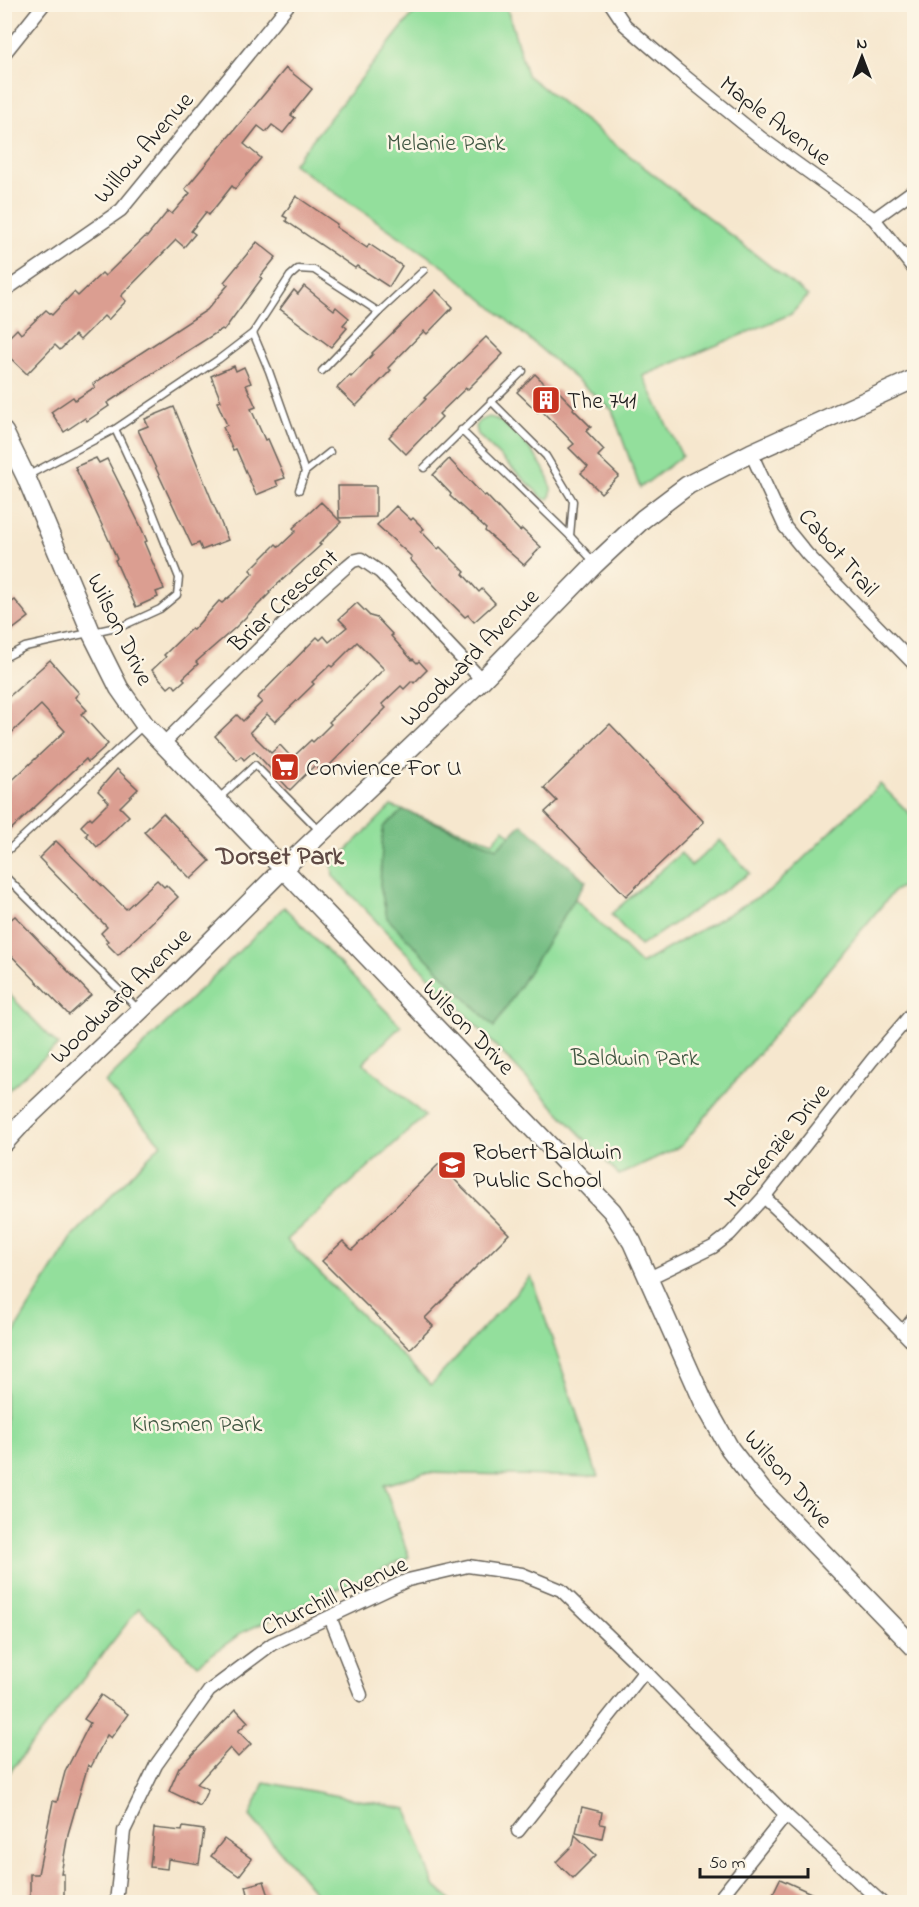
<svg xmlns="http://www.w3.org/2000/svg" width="919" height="1907" viewBox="0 0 919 1907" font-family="'Indie Flower',sans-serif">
<rect width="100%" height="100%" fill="#fcf5e5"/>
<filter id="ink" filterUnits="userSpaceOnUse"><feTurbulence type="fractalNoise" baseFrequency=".0167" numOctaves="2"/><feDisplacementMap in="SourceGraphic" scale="12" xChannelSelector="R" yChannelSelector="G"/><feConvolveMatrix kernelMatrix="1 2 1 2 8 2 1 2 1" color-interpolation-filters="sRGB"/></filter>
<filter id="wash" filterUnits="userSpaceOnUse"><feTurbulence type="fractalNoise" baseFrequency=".008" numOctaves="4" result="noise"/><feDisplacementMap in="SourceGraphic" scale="24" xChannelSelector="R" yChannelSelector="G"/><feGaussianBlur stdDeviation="1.35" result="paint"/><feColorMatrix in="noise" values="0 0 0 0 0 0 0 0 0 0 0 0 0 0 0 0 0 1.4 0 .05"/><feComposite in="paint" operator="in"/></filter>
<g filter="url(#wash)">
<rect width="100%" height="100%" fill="#f6e7ce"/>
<!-- green -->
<g fill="#93df9c" stroke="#587e5c" stroke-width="1.5">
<polygon points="420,5 506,5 527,75 808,296 791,314 643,376 682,456 640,488 612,410 447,269 293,164"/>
<path d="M489 417C510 419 562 479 549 499H544L478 435 476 427 479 421Z"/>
<polygon points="880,784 914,818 914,880 894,891 681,1146 619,1175 333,876 332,865 391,806 493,842 504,829 641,964 772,889"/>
<polygon points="720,840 750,873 640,946 611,914 681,853 691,866"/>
<polygon points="284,907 401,1026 363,1063 425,1116 287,1240 431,1385 531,1276 598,1477 424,1473 384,1485 409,1557 243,1632 197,1665 139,1608 5,1778 5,1361 18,1325 73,1236 161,1144 105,1083"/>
<polygon points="5,990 58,1045 5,1093"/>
<polygon points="264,1782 407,1809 434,1885 453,1902 342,1902 320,1898 250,1816"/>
</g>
<!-- forest -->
<polygon fill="#76be84" stroke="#496d50" stroke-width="1.5" points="404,810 497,848 522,824 586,881 494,1027 387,918 380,885 383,827"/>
<g id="blocks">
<!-- building -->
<g fill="#db9e91" fill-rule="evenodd">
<polygon points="286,68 312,89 291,115 295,118 283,133 272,125 266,132 258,126 244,144 261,158 235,189 232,186 209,215 206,212 191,231 195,234 184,247 176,240 121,296 126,301 108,320 104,316 80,340 75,335 60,350 55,345 27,374 4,352 4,342 17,329 21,334 46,310 52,315 74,292 78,296 102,273 105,276 146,236 147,237 168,211 172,214 190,193 185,189"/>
<polygon points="296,196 337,224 336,227 367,248 369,244 402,266 389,287 357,266 355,268 286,221 287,218 283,216"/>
<polygon points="257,242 276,257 260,277 262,278 224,330 222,329 156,371 107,403 109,406 87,421 85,418 64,432 51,412 73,397 75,400 95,387 93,384 207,310 228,285 224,282"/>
<polygon points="304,286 334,310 336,307 349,318 343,325 347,328 331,347 280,309 294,290 298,294"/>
<polygon points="436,290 453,307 427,334 424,331 388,368 391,370 356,406 337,388 350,375 351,377 373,354 372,353"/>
<polygon points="486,337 503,354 467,390 466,388 439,414 442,417 406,454 389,437 426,399 424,398"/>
<polygon points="234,366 236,371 244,367 251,383 246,385 256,407 251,409 265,440 268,439 285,478 276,481 278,486 256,495 236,449 233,450 223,427 227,425 217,402 221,401 211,376"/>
<polygon points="535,374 553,392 557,390 574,407 573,409 591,427 586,431 604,450 598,456 619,476 601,493 581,473 588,467 569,448 574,444 540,409 538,412 517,392"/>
<polygon points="174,407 228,540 202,550 199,543 192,546 138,430 148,426 145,419"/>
<polygon points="96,458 99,463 107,459 140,525 147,541 144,542 164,589 156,592 158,597 136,607 115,560 117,559 107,536 75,467"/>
<polygon points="449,459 484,496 486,495 520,531 522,529 541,547 524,565 485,531 486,529 450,496 451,494 433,475"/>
<polygon points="338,486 376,486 376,517 339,518"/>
<polygon points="321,502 341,522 319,544 321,545 269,592 270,593 235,628 196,662 198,664 183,678 185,680 176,688 173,684 168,688 152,670 166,657 164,655 191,629 193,630 219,601 222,603 237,590 253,573 250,570 276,544 279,547 296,531 293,528"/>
<polygon points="396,506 411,520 413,518 424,529 421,531 438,549 440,547 465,572 463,574 479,592 482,589 495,603 474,622 468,615 465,617 444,596 410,559 412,557 377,525"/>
<polygon points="15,600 29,617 4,636 4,608"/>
<path d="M357 603 370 616 377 618 393 635 391 636 412 660 413 659 417 663 419 661 427 670 414 683 412 681 404 689 401 686 382 704 386 708 326 769 324 767 320 771 315 765 290 790 254 751 244 760 241 756 237 760 215 736 237 715 243 721 262 702 257 698 317 637 320 640 324 636 329 642 347 627 339 619ZM357 642 384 669 329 722 331 724 313 742 311 740 292 758 280 745 271 753 250 732 267 714 275 722 314 684 312 682 330 665 332 667Z"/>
<polygon points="50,660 79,693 75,697 87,710 81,714 108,744 88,762 86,759 4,836 4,788 65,731 41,705 4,740 4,701"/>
<polygon points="610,724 704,822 626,896 545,812 557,801 544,788"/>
<polygon points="117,769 138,789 120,807 129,816 97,847 86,835 88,833 81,826 90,817 92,819 109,802 98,791"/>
<polygon points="163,813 210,861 191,879 144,832"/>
<polygon points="56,841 126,909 157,880 164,887 166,885 178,897 118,955 106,943 108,941 101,933 107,927 39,858"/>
<polygon points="15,916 91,995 69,1015 4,948 4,925"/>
<polygon points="439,1164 509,1234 425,1318 433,1326 410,1349 322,1261 343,1241 352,1250"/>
<polygon points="101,1695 128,1714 111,1738 107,1735 91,1767 88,1765 68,1834 61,1874 64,1874 64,1897 30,1897 30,1874 38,1874 53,1801 57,1802 65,1772 90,1723 84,1719"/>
<polygon points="236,1709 248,1722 238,1731 251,1744 238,1757 230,1748 197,1784 208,1789 200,1806 169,1791 179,1768"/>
<polygon points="582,1807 602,1812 600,1824 605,1825 602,1838 576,1832"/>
<polygon points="183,1827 204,1830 199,1864 168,1859 167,1869 150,1867 154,1828 182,1831"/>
<polygon points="575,1835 596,1855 573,1878 556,1862 573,1845"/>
<polygon points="224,1839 252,1859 239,1876 211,1856"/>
<polygon points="780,1879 813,1894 810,1902 769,1902"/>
<polygon points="264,1881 271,1902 250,1902 246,1886"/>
</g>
</g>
</g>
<g filter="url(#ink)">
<use href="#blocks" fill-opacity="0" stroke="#68635a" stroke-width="1.5"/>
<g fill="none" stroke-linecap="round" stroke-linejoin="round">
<!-- lane casing -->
<g stroke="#68635a" stroke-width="9">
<g id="lane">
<polyline points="253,333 269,371 305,472"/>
<polyline points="322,371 379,312 424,270"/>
<polyline points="491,401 546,456 573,501 570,536"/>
<polyline points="461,430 570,536 595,563"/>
<polyline points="424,468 523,371"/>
<polyline points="27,476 115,429 219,359 253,333 290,276 298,269 314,270 379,312"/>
<polyline points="299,490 305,472 330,452"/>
<polyline points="4,658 25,647 125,625 160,609 177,595 179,578 148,500 115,429"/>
<polyline points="218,799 255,765 319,830"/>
<polyline points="4,854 143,726"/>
<polyline points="4,875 139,1010"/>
</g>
</g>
<!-- street casing -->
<g stroke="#68635a" stroke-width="15">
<g id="street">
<polyline points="611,4 625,25 676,69 761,138 874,219 914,269"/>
<polyline points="4,54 44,4"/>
<polyline points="874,219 914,190"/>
<polyline points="4,291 121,210 289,4"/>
<polyline points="751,453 785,527 807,554 914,664"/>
<polyline points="163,744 297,611 347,566 353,561 361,559 380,572 482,680"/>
<polyline points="764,1197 856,1284 914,1344"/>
<polyline points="649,1278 713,1247 730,1234 764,1197 872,1060 914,1011"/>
<polyline points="903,1332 914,1318"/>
<polyline points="330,1617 361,1695"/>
<polyline points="518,1831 645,1671"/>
<polyline points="116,1902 124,1831 156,1765 209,1691 272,1644 408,1580 468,1566 522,1574 561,1590 645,1671 786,1815 881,1902"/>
<polyline points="717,1902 786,1815"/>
</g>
</g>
<!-- secondary casing -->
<g stroke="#68635a" stroke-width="21">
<g id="secondary">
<polyline points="4,432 26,477 91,632 119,688 145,725 612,1211 632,1242 704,1403 730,1449 761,1489 914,1647"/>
<polyline points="4,1143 25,1120 167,985 283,869 482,680 595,564 643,519 688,485 751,453 914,379"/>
</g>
</g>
<!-- lane -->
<use href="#lane" stroke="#fff" stroke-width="6"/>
<!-- street -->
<use href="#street" stroke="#fff" stroke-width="12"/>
<!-- secondary -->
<use href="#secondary" stroke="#fff" stroke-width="18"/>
</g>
</g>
<!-- icons -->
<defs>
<g id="building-square" transform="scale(1.5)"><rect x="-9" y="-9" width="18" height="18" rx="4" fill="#c8321e" stroke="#fcf5e5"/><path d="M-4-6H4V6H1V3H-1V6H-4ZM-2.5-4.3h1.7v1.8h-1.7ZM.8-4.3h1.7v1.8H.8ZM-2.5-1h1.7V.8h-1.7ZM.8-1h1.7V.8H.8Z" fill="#fff"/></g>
<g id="supermarket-square" transform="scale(1.5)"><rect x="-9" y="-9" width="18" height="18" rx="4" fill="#c8321e" stroke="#fcf5e5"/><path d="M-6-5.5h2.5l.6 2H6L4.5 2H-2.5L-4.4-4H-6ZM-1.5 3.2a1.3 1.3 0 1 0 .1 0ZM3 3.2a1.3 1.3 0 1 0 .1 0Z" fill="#fff"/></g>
<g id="school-square" transform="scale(1.5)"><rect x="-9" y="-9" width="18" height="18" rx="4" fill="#c8321e" stroke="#fcf5e5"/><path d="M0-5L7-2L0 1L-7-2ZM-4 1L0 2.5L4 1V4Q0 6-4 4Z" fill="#fff"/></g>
</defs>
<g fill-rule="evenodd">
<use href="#building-square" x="546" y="400"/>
<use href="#supermarket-square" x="285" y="767"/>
<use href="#school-square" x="452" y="1165"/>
</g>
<g text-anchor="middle" stroke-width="5" stroke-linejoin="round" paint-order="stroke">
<!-- street labels -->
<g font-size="24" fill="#1c1c1c" stroke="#fcf5e5">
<text transform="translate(776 120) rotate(37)" y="8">Maple Avenue</text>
<text transform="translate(143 147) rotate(-49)" y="8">Willow Avenue</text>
<text transform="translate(839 552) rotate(49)" y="8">Cabot Trail</text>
<text transform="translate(283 600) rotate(-43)" y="8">Briar Crescent</text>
<text transform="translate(121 629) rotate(64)" y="8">Wilson Drive</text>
<text transform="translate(469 657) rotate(-45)" y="8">Woodward Avenue</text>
<text transform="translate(120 995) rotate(-44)" y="8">Woodward Avenue</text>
<text transform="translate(469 1027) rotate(46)" y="8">Wilson Drive</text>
<text transform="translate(776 1145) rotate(-51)" y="8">Mackenzie Drive</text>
<text transform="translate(789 1478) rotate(49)" y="8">Wilson Drive</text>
<text transform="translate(334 1595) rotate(-25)" y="8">Churchill Avenue</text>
</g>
<!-- park labels -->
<g font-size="24" fill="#405642" stroke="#fcf5e5">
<text x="446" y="150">Melanie Park</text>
<text x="635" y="1065">Baldwin Park</text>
<text x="197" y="1431">Kinsmen Park</text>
</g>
<!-- poi labels -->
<g font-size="24" fill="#1c1c1c" stroke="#fcf5e5" text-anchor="start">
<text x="567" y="408">The 741</text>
<text x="306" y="775">Convience For U</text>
<text x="473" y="1159">Robert Baldwin<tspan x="473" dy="28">Public School</tspan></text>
</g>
<!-- neighbourhood labels -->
<g font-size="26" font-weight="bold" fill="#5f4a45" stroke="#fcf5e5">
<text x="280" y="864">Dorset Park</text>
</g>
</g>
<!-- margin -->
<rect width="919" height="1907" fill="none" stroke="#fcf5e5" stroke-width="24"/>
<!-- north arrow -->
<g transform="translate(862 57)" stroke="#fcf5e5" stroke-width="4.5" paint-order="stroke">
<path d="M0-4.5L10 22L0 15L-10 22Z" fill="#1c1c1c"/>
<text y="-9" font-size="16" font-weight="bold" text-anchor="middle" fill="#1c1c1c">N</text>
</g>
<!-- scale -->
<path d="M700 1868v9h108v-9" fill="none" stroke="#1c1c1c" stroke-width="3"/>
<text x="709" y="1868" font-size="18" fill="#1c1c1c" stroke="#fcf5e5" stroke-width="4.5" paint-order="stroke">50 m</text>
</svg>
